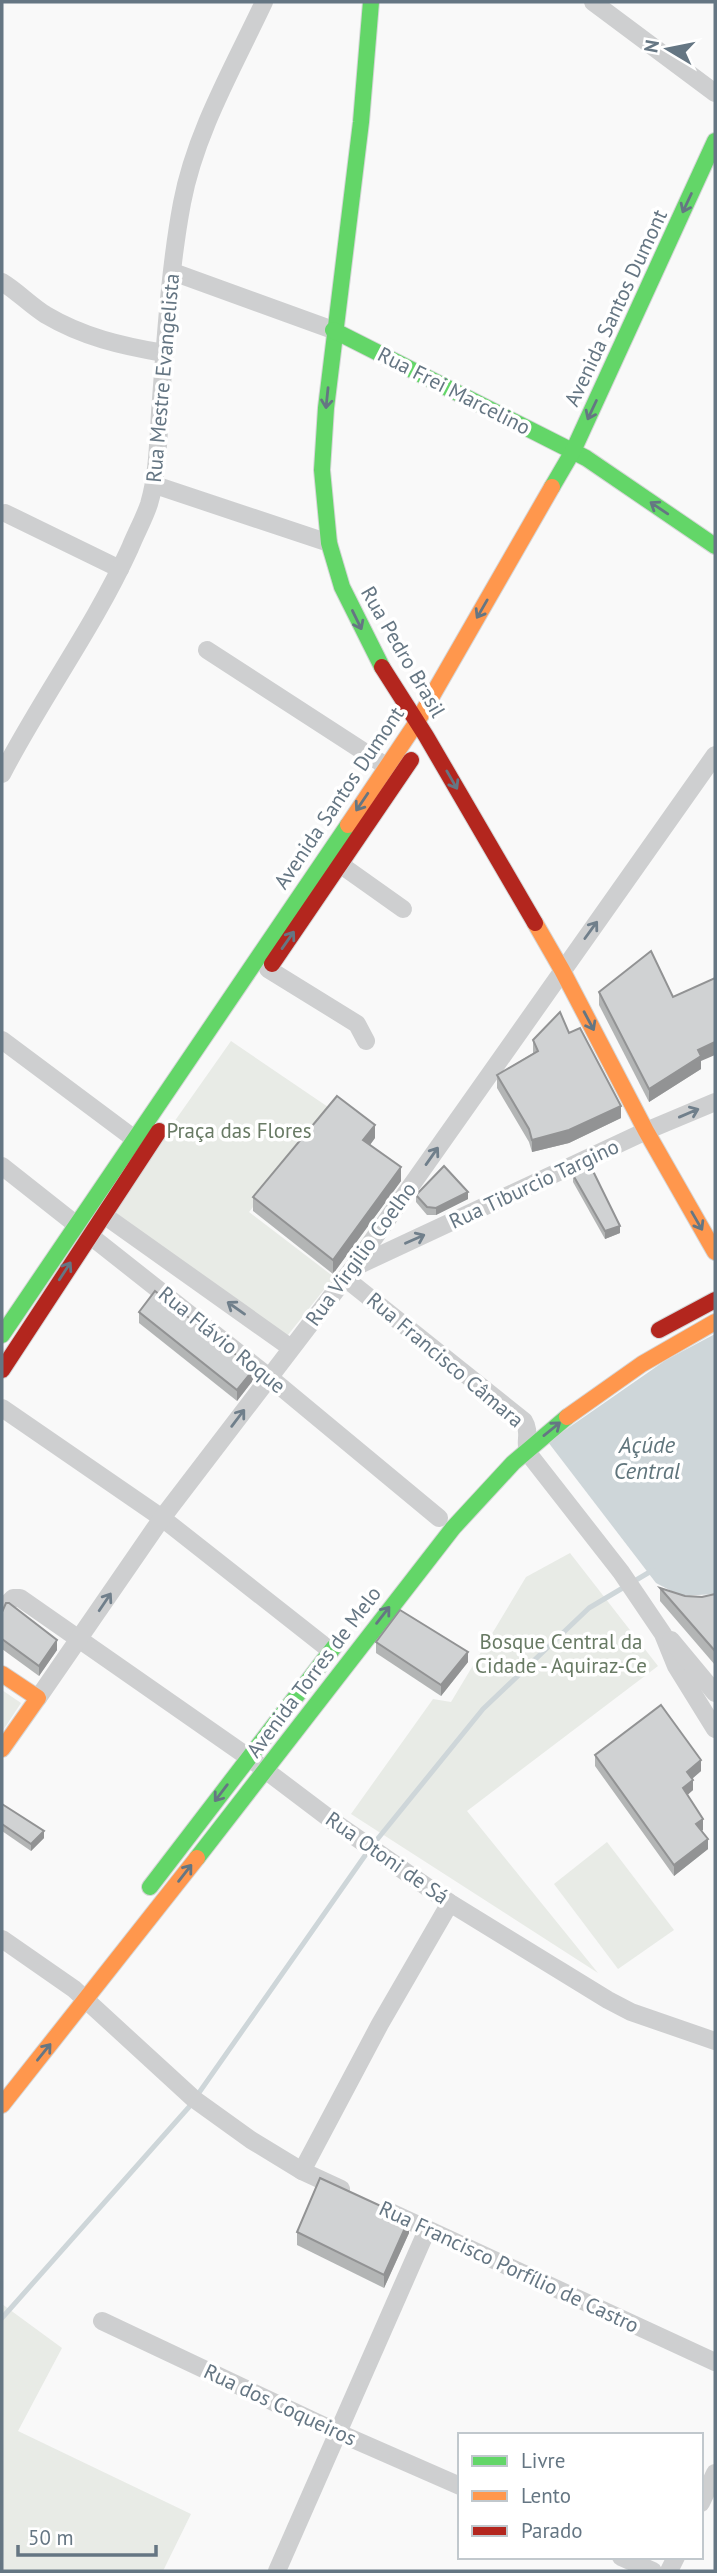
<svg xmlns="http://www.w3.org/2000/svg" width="717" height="2573" viewBox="0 0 717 2573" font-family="'PT Sans',sans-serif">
<rect width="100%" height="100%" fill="#f9f9f9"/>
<!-- green -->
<g fill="#e8ebe6">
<polygon points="231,1041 331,1109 249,1212 334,1277 284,1340 110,1213"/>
<polygon points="570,1553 658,1666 467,1811 598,1973 351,1814 433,1699 451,1702 526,1577"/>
<polygon points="2,1690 21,1703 2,1732"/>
<polygon points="607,1842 674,1930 618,1969 554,1884"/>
<polygon points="2,2304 62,2348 18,2431 191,2514 163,2571 2,2571"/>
</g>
<!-- water -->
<polygon fill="#ced6d9" points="715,1334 715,1594 681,1596 656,1583 548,1442 666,1360"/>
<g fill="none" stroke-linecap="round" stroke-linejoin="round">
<!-- stream -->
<polyline stroke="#ced6d9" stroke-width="5" points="2,2318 189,2107 371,1847 483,1709 589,1608 653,1570"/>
<!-- fast casing -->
<g stroke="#d5d6d7" stroke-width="18">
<g id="fast">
<polyline points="371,2 361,122 326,408 322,470 329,543 342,587 382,667"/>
<polyline points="333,330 586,458 715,546"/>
<polyline points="552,487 573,451 715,141"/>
<polyline points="2,1335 348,825"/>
<polyline points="197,1858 453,1528 513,1463 567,1417"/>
<polyline points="150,1887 334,1647"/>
</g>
</g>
<!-- slow casing -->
<g stroke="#d5d6d7" stroke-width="18">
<g id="slow">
<polyline points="348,825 417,722 552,487"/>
<polyline points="535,923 562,970 646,1131 715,1252"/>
<polyline points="567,1417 642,1364 715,1322"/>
<polyline points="2,1674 38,1698 2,1749"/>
<polyline points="2,2105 197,1858"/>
</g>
</g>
<!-- jam casing -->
<g stroke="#d5d6d7" stroke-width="18">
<g id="jam">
<polyline points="382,667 426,736 535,923"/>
<polyline points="272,964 411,760"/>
<polyline points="659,1330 715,1300"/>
<polyline points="2,1370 159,1131"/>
</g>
</g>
<!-- street -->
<g stroke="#cecfd0" stroke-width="18">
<polyline points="593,2 715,93"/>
<polyline points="173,272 333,330"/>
<path d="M2 282C17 291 30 305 46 315 83 337 122 346 164 353"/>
<polyline points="155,485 329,543"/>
<polyline points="5,513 120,569"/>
<polyline points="207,650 386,766"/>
<path d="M2 774C42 697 94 627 130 548 136 533 144 519 149 504 159 470 158 433 161 399 166 334 170 267 182 203 195 133 234 66 264 2"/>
<polyline points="341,865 403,909"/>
<polyline points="268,969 357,1024 366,1041"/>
<polyline points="2,1040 144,1146"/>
<polyline points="2,1166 269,1377 439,1518"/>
<polyline points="94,1208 291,1348"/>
<polyline points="357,1266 646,1131 715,1102"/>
<path d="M345 1278 524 1421C531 1432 524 1441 528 1453L621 1572 663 1634 676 1666 715 1729"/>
<polyline points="2,1408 162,1518 331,1651"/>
<polyline points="8,1603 13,1598 20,1598 248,1757 334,1822 450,1903 608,2000 631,2012 715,2041"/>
<polyline points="671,1640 715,1693"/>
<polyline points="38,1698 162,1518 353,1268 715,755"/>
<polyline points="2,1939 74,1989 194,2099 251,2140 302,2171 341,2189"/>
<polyline points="302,2171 380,2024 450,1903"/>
<polyline points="388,2211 715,2362"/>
<polyline points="102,2321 339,2433 460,2486"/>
<polyline points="701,2503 715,2473"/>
<polyline points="621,2557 653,2571"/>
<polyline points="277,2571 427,2230"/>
<polyline points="669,2571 676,2557"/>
</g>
<!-- fast -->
<use href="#fast" stroke="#63d668" stroke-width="16"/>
<!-- slow -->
<use href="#slow" stroke="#ff974d" stroke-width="16"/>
<!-- jam -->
<use href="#jam" stroke="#b3261e" stroke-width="16"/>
</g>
<!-- wall -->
<g fill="#b3b5b5">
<polygon points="599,992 701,1061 701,1069 649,1102 599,1005"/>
<polygon points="569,1033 621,1118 569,1143 532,1152 529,1142 497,1088 497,1075 533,1053 533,1040"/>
<polygon points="375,1138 370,1145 401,1181 333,1274 253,1211 253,1197"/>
<polygon points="573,1175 620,1233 605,1239 573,1182"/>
<polygon points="416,1195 468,1199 436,1215 427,1215 416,1202"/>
<polygon points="139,1312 254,1379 237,1401 139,1323"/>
<polygon points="660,1588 685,1596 702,1597 715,1594 715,1665 660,1601"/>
<polygon points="2,1612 57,1650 39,1676 2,1649"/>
<polygon points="376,1642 468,1662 441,1696 376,1653"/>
<polygon points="595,1755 701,1771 692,1779 693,1790 687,1795 703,1830 701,1831 708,1849 674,1876 595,1766"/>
<polygon points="2,1804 44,1838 31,1851 2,1831"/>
<polygon points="297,2232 409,2233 384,2288 297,2245"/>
</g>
<!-- shaded-wall -->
<g fill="#929394">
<polygon points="715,1042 715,1055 701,1061 701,1069 649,1102 649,1089 698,1050"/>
<polygon points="621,1106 621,1118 569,1143 532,1152 532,1140"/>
<polygon points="375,1125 375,1138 363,1154 363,1140"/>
<polygon points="401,1167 401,1181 333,1274 333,1260"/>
<polygon points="468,1192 468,1199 436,1215 436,1208"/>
<polygon points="620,1226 620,1233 605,1239 605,1231"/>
<polygon points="254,1369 254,1379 237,1401 237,1390"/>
<polygon points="57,1640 57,1650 39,1676 39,1666"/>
<polygon points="468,1652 468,1662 441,1696 441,1685"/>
<polygon points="701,1760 701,1771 687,1783 687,1772"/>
<polygon points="693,1780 693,1790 683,1799 683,1788"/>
<polygon points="703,1819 703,1830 696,1835 696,1824"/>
<polygon points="44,1831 44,1838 31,1851 31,1844"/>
<polygon points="708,1839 708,1849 674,1876 674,1865"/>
<polygon points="409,2219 409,2233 384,2288 384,2275"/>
</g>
<!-- building -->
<g fill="#d0d2d3" stroke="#929394" stroke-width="2">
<polygon points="651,951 673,997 715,978 715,1042 698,1050 701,1056 649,1089 599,992"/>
<polygon points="560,1012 569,1033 580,1028 621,1106 569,1130 532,1140 529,1129 497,1075 538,1051 533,1040"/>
<polygon points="337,1096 375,1125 363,1140 401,1167 333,1260 253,1197"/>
<polygon points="444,1166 468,1192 436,1208 427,1207 416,1195"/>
<polygon points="591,1167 620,1226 605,1231 573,1175"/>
<polygon points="155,1291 254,1369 237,1390 139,1312"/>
<polygon points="660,1588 685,1596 702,1597 715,1594 715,1651"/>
<polygon points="6,1603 9,1603 57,1640 39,1666 2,1639 2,1612"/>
<polygon points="400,1610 468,1652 441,1685 376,1642"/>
<polygon points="661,1705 701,1760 687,1772 693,1780 683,1788 703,1819 696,1824 708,1839 674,1865 595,1755"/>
<polygon points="2,1804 44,1831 31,1844 2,1824"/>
<polygon points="320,2178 409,2219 384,2275 297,2232"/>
</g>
<!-- one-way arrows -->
<defs><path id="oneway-shaft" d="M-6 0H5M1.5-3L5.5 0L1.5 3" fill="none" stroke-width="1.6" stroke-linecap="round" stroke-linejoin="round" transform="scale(1.75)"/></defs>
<g stroke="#657683">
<use href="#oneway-shaft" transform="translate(687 203) rotate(115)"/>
<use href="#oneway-shaft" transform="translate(327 398) rotate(96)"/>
<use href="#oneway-shaft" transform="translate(592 410) rotate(115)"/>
<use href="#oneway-shaft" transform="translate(659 508) rotate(-146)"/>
<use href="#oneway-shaft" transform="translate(482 609) rotate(120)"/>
<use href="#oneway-shaft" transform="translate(357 620) rotate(64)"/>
<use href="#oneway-shaft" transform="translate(452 780) rotate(60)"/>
<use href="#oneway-shaft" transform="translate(362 802) rotate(124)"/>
<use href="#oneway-shaft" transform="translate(288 940) rotate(-55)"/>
<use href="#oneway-shaft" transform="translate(589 1021) rotate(62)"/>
<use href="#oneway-shaft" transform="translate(697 1221) rotate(60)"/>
<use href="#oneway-shaft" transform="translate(65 1271) rotate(-57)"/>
<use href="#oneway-shaft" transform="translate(552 1429) rotate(-39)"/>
<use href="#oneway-shaft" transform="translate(383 1615) rotate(-52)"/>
<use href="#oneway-shaft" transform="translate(221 1793) rotate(127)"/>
<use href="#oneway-shaft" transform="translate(185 1873) rotate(-52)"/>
<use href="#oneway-shaft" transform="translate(44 2052) rotate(-51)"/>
</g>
<g stroke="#707f8b">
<use href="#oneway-shaft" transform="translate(591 930) rotate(-54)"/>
<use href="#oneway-shaft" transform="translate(689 1113) rotate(-23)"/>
<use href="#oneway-shaft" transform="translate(432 1156) rotate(-55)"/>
<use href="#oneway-shaft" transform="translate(415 1239) rotate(-24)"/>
<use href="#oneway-shaft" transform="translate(236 1308) rotate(-145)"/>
<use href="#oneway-shaft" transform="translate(238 1418) rotate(-53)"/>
<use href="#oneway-shaft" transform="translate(105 1602) rotate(-56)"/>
</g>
<g text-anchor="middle" stroke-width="7" stroke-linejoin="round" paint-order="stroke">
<!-- street labels -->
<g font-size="21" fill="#657683" stroke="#fff">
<text transform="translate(616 308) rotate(-65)" y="7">Avenida Santos Dumont</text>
<text transform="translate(163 378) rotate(-85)" y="7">Rua Mestre Evangelista</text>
<text transform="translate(454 391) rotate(27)" y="7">Rua Frei Marcelino</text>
<text transform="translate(403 652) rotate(60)" y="7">Rua Pedro Brasil</text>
<text transform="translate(339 798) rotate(-56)" y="7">Avenida Santos Dumont</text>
<text transform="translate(534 1184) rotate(-25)" y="7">Rua Tiburcio Targino</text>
<text transform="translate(361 1254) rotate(-54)" y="7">Rua Virgilio Coelho</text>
<text transform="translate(222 1340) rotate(39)" y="7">Rua Flávio Roque</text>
<text transform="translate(445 1360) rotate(40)" y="7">Rua Francisco Câmara</text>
<text transform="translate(314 1672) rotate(-53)" y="7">Avenida Torres de Melo</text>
<text transform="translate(387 1858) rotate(35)" y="7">Rua Otoni de Sá</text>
<text transform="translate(509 2267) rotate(25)" y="7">Rua Francisco Porfílio de Castro</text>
<text transform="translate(280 2405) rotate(25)" y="7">Rua dos Coqueiros</text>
</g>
<!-- park labels -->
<g font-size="21" fill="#687a64" stroke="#fff">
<text x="239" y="1138">Praça das Flores</text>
<text x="561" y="1649">Bosque Central da<tspan x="561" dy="24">Cidade - Aquiraz-Ce</tspan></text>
</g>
<!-- water labels -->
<g font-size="23" font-style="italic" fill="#60757c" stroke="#fff">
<text x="647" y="1453">Açúde<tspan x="647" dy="26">Central</tspan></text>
</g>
</g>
<!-- border -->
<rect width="717" height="2573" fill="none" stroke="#657683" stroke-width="7"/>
<!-- legend -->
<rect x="458" y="2433" width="245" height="126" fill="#ffffff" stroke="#c1c8cd" stroke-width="2"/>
<rect x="472" y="2456" width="35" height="10" fill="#63d668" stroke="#c1c8cd" stroke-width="2"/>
<text x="521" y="2468" font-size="21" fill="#657683">Livre</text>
<rect x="472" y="2491" width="35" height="10" fill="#ff974d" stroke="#c1c8cd" stroke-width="2"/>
<text x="521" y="2503" font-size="21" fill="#657683">Lento</text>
<rect x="472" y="2526" width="35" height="10" fill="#b3261e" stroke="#c1c8cd" stroke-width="2"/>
<text x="521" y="2538" font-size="21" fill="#657683">Parado</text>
<!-- north arrow -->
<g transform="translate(668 49) rotate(280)" stroke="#ffffff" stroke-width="5" paint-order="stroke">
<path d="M0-5L12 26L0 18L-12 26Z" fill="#657683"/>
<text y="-10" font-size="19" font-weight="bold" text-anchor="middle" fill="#657683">N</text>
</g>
<!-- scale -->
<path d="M18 2545v10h138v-10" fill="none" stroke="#657683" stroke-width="3.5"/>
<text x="28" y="2545" font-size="21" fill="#657683" stroke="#ffffff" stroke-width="5" paint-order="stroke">50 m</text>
</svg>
